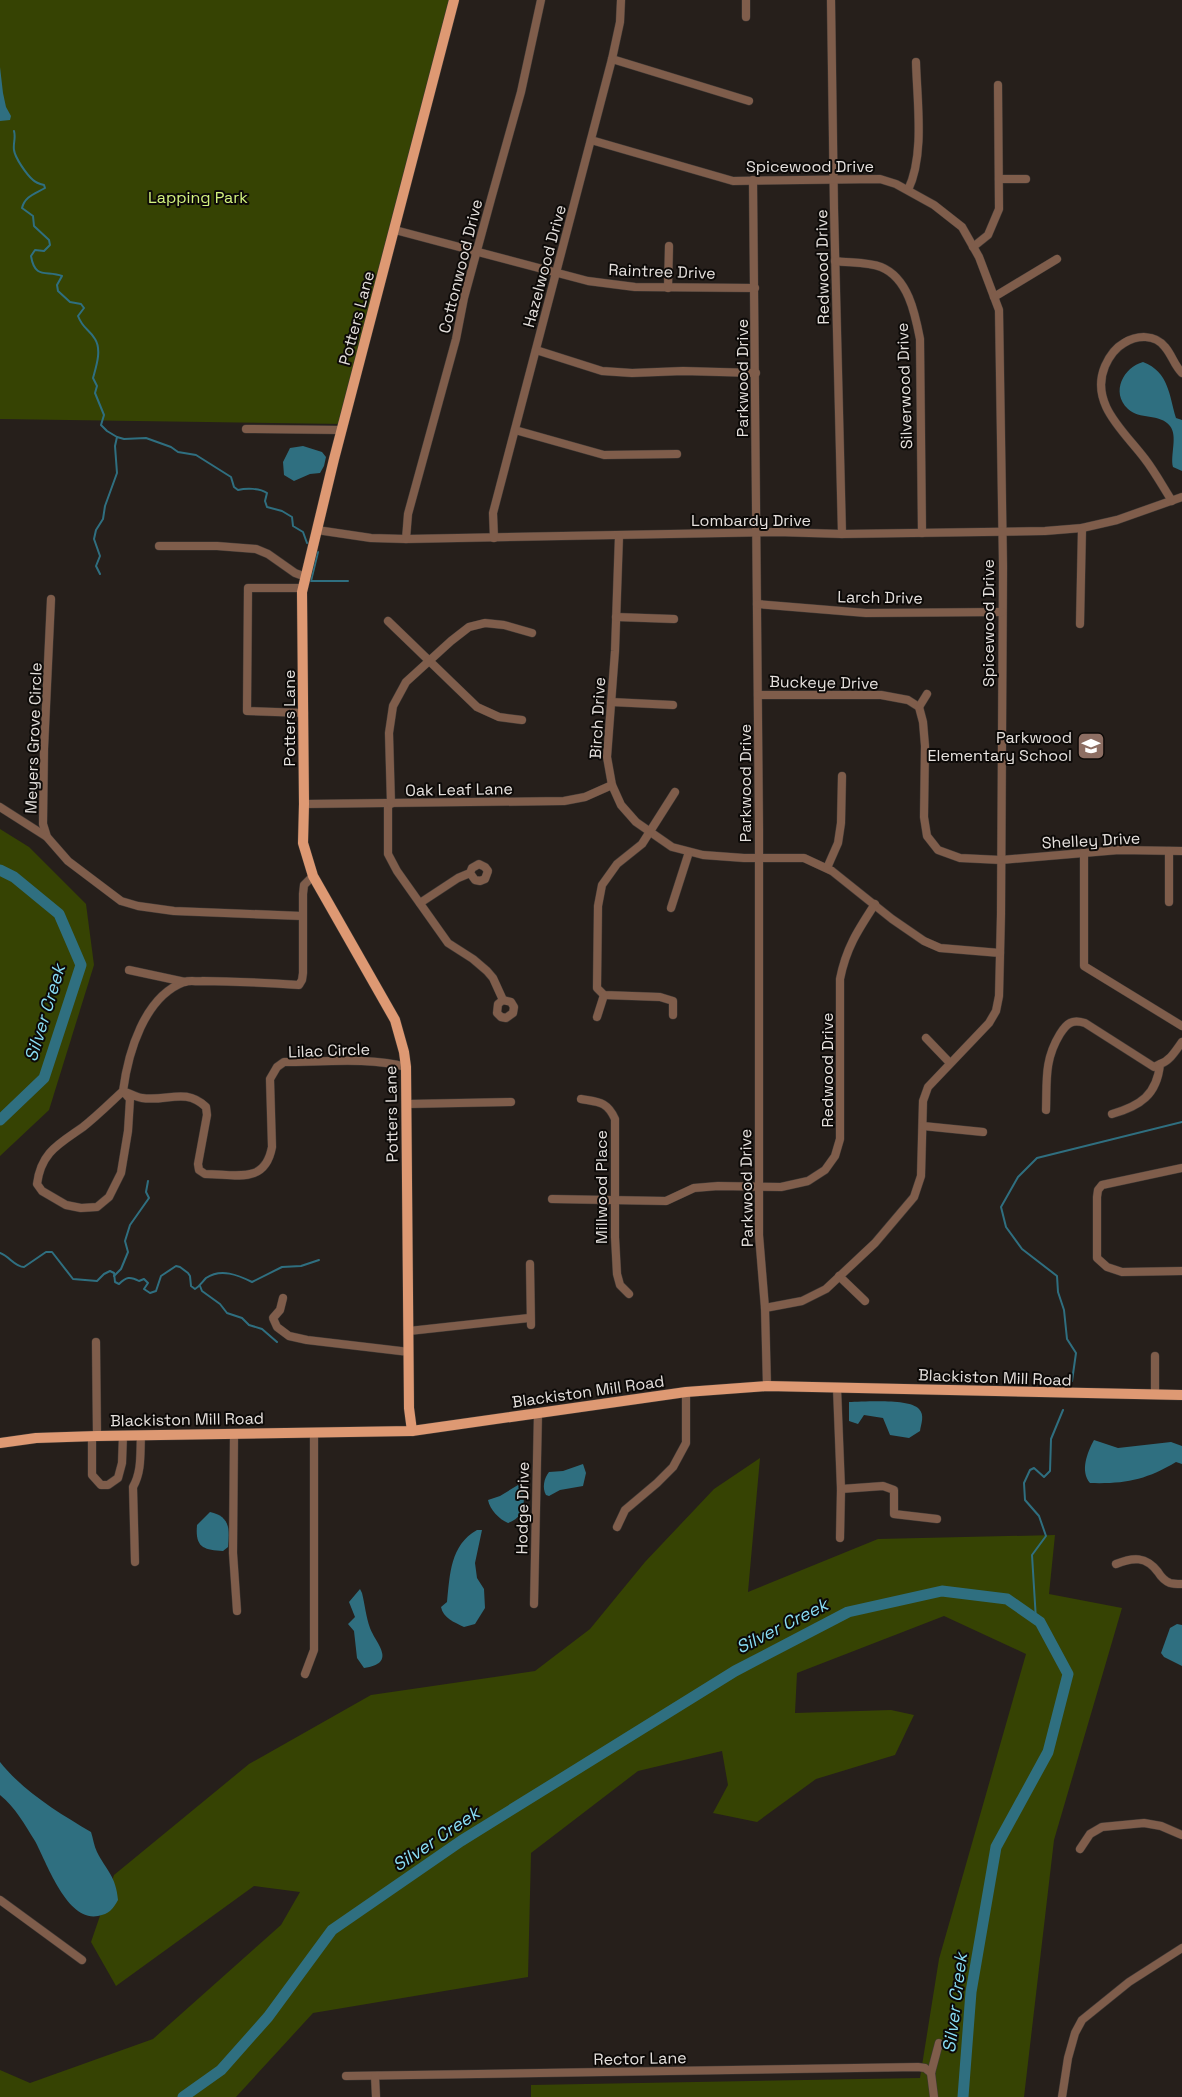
<svg xmlns="http://www.w3.org/2000/svg" width="1182" height="2097" viewBox="0 0 1182 2097" font-family="'Space Grotesk',sans-serif">
<rect width="100%" height="100%" fill="#261f1b"/>
<!-- green -->
<g fill="#364303">
<polygon points="0,0 451,0 344,424 0,419"/>
<polygon points="0,829 29,847 86,904 94,965 49,1110 0,1156"/>
<polygon points="760,1458 748,1592 878,1539 1055,1535 1049,1594 1122,1608 1054,1840 1024,2097 531,2097 531,2085 920,2078 939,1959 1026,1654 944,1616 797,1673 795,1713 891,1710 914,1715 895,1755 816,1779 757,1822 713,1813 728,1785 722,1751 638,1771 531,1853 528,1977 313,2013 236,2097 0,2097 0,2070 30,2083 153,2039 281,1925 300,1892 254,1886 116,1986 91,1942 114,1875 249,1764 371,1695 535,1671 590,1629 645,1562 714,1489"/>
</g>
<!-- water -->
<g fill="#2f6f80">
<polygon points="0,67 3,93 6,107 11,116 10,120 0,121"/>
<path d="M1143 362C1169 372 1169 395 1176 418L1182 420V471L1173 467C1170 455 1178 436 1170 426 1160 413 1139 420 1128 409 1110 392 1124 367 1143 362Z"/>
<polygon points="303,446 322,452 326,457 324,466 320,473 310,474 294,481 284,475 283,462 290,448"/>
<path d="M849 1402C863 1402 909 1398 919 1409 925 1415 921 1424 920 1431L909 1438 890 1435 883 1418 864 1415 858 1424 849 1421Z"/>
<path d="M1094 1440 1118 1448 1171 1442 1182 1446V1464L1176 1462C1146 1480 1125 1484 1090 1483 1080 1471 1087 1453 1094 1440Z"/>
<path d="M583 1464 586 1473 583 1486 560 1490 549 1496 546 1495C542 1488 544 1478 549 1472L563 1471Z"/>
<path d="M518 1485 522 1488C526 1504 524 1517 508 1523 499 1519 490 1510 488 1500L500 1496Z"/>
<path d="M210 1512C230 1516 230 1530 228 1547L223 1551C203 1550 195 1547 197 1525Z"/>
<path d="M477 1530H482L475 1563 477 1578 484 1589 485 1608 475 1624 464 1627C454 1622 443 1618 441 1607L447 1602C450 1575 450 1545 477 1530Z"/>
<path d="M360 1589 362 1593C365 1605 366 1617 370 1628 376 1644 398 1663 364 1668L357 1658 354 1631 348 1624 355 1617 349 1602Z"/>
<polygon points="1177,1624 1182,1625 1182,1666 1164,1657 1161,1653 1170,1628"/>
<path d="M0 1762C24 1792 59 1813 91 1832 93 1838 94 1846 97 1852 106 1870 116 1876 118 1900 113 1909 109 1914 98 1916 67 1922 47 1863 35 1841 25 1825 15 1807 0 1795Z"/>
</g>
<g fill="none" stroke-linecap="round" stroke-linejoin="round">
<!-- stream -->
<g stroke="#2f6f80" stroke-width="2">
<path d="M14 131C16 138 13 143 14 150 15 158 27 175 33 180 36 183 40 184 44 185L45 188C35 194 25 196 22 208L33 216 34 226 49 240 50 245 44 251 35 250 31 256C35 280 47 270 62 276L57 285 58 291 70 302 81 304 84 308 78 316C83 329 89 329 95 339 102 350 96 367 93 378L97 386 95 393 104 415 101 425 107 431 117 437 124 439 146 438 171 447 178 452 196 455 231 477 234 487 238 490C246 488 260 488 267 493L265 501 267 507 282 511 292 517 293 526 303 532 307 543"/>
<polyline points="318,552 311,581 348,581"/>
<polyline points="100,574 96,566 100,556 94,539 96,530 103,519 105,506 117,473 115,446 117,437"/>
<path d="M0 1253C9 1256 15 1267 24 1267L46 1252H52L73 1279 97 1281 104 1274 110 1271 114 1273 115 1282 119 1284C126 1277 130 1276 139 1281L144 1279 148 1283 144 1289 150 1293 156 1291 161 1276 176 1266 180 1267 188 1273 190 1276 191 1286 195 1289C200 1286 202 1282 206 1278 221 1268 238 1275 252 1282L282 1267 301 1266 319 1260"/>
<polyline points="114,1276 121,1269 128,1252 125,1241 130,1225 149,1198 146,1192 148,1181"/>
<polyline points="200,1286 202,1291 220,1304 227,1313 242,1318 249,1325 262,1329 277,1342"/>
<polyline points="1072,1381 1076,1353 1067,1339 1064,1310 1058,1292 1057,1276 1022,1249 1006,1227 1001,1207 1018,1177 1037,1158 1182,1122"/>
<polyline points="1036,1620 1032,1555 1046,1536 1039,1516 1025,1500 1024,1483 1030,1470 1034,1468 1044,1477 1050,1471 1051,1439 1063,1410"/>
</g>
<!-- river -->
<g stroke="#2f6f80" stroke-width="11">
<polyline points="0,870 14,877 59,914 81,965 44,1078 0,1120"/>
<polyline points="183,2097 221,2070 268,2017 332,1930 461,1841 735,1671 848,1612 942,1591 1007,1599 1040,1622 1068,1674 1048,1752 996,1847 971,1992 963,2097"/>
</g>
<!-- minor casing -->
<g stroke="#413a36" stroke-width="9">
<g id="minor">
<polyline points="831,0 834,209 842,534"/>
<polyline points="746,17 746,0"/>
<polyline points="612,59 749,101"/>
<polyline points="591,140 733,181 880,179 896,184 934,205 962,227 979,257 999,310 1003,566 1001,914 999,996 996,1011 989,1023 928,1087 923,1101 921,1176 914,1197 875,1243 826,1289 802,1301 765,1308"/>
<polyline points="999,179 1026,179"/>
<polyline points="753,180 759,829 759,1235 765,1308 767,1386"/>
<path d="M908 190C925 155 917 101 916 62"/>
<polyline points="395,230 588,281 635,287 755,288"/>
<polyline points="973,247 988,235 999,209 998,85"/>
<path d="M835 261C849 263 868 262 881 267 908 278 915 313 920 339L922 533"/>
<polyline points="668,288 669,246"/>
<polyline points="994,297 1057,259"/>
<polyline points="536,350 602,371 632,373 683,371 756,373"/>
<polyline points="246,429 342,430"/>
<polyline points="515,430 604,455 677,454"/>
<path d="M1172 501C1163 487 1155 472 1145 459 1125 432 1089 404 1105 366 1109 357 1115 348 1124 343 1137 335 1155 334 1165 347 1172 355 1174 365 1182 373"/>
<polyline points="317,530 371,538 406,539 777,532 842,534 1045,531 1082,528 1117,520 1182,497"/>
<polyline points="619,536 615,651 607,757 612,785 621,805 636,822 672,847 703,855 744,858 804,858 832,871 892,919 924,941 940,948 1000,953"/>
<polyline points="494,538 493,513 612,59 620,22 621,0"/>
<polyline points="406,539 408,514 456,339 464,298 491,199 521,92 541,0"/>
<polyline points="159,546 217,546 256,549 268,554 295,573 306,577"/>
<polyline points="303,588 248,588 247,711 304,713"/>
<polyline points="51,599 44,749 43,824 47,837 68,861 121,901 138,906 174,911 302,916"/>
<polyline points="757,604 866,613 1002,612"/>
<polyline points="616,617 674,619"/>
<polyline points="388,621 477,707 499,717 522,720"/>
<polyline points="1080,624 1082,528"/>
<polyline points="758,695 881,695 908,700 919,707 923,722 925,746 924,817 927,836 938,850 960,858 1001,860 1119,850 1182,851"/>
<polyline points="611,702 673,705"/>
<polyline points="919,707 927,694"/>
<polyline points="304,804 564,801 585,797 612,785"/>
<polyline points="388,804 388,854 397,871 448,943 473,959 487,971 493,978 503,1000 498,1004 497,1013 501,1017 506,1018 513,1013 514,1007 511,1002 503,1000"/>
<polyline points="391,804 389,733 393,706 406,682 451,641 469,627 485,623 504,625 532,633"/>
<polyline points="0,807 47,837"/>
<polyline points="1169,851 1169,902"/>
<polyline points="1084,853 1084,966 1182,1026"/>
<polyline points="827,868 838,843 841,823 842,776"/>
<path d="M313 876 304 885 303 894V973L302 980 299 985C267 983 235 981 203 981 198 982 190 980 184 982 144 997 128 1053 123 1091L130 1099 128 1131 121 1173 109 1197 97 1207 81 1208 66 1205 42 1191 37 1184C41 1152 59 1144 83 1127 97 1116 110 1103 123 1091 129 1093 136 1097 142 1098 167 1102 185 1087 206 1107L207 1115 198 1164 199 1170 205 1174C236 1174 265 1185 272 1147L270 1079 277 1067 284 1062C322 1062 371 1057 406 1067"/>
<polyline points="420,903 458,878 470,873 475,880 480,881 485,879 488,871 485,867 479,864 472,868 470,873"/>
<polyline points="671,908 689,852"/>
<polyline points="129,970 185,982"/>
<polyline points="673,1015 673,1001 660,997 604,995 597,988 598,906 602,885 617,864 642,844 675,792"/>
<polyline points="597,1017 604,995"/>
<polyline points="926,1038 950,1063"/>
<path d="M581 1099C598 1102 607 1101 615 1119V1237L617 1274 620 1285 629 1294"/>
<polyline points="407,1104 511,1102"/>
<path d="M1046 1110C1047 1081 1044 1060 1060 1034 1067 1023 1072 1019 1085 1023L1154 1067 1160 1064"/>
<path d="M1112 1114C1140 1106 1157 1095 1160 1064 1170 1061 1176 1050 1182 1042"/>
<polyline points="923,1126 983,1132"/>
<polyline points="1182,1168 1102,1185 1098,1190 1097,1197 1097,1258 1107,1267 1122,1272 1182,1271"/>
<path d="M552 1199 666 1201 694 1188 718 1186 781 1187 808 1181 825 1170 835 1156 840 1139V979C846 948 858 930 875 904"/>
<polyline points="530,1264 531,1325"/>
<polyline points="839,1276 865,1301"/>
<polyline points="283,1298 280,1310 273,1318 277,1327 289,1336 307,1340 409,1352"/>
<polyline points="409,1331 529,1318"/>
<polyline points="96,1342 97,1436"/>
<polyline points="1155,1356 1155,1394"/>
<polyline points="837,1388 841,1489 840,1538"/>
<polyline points="234,1435 233,1553 237,1611"/>
<polyline points="92,1436 92,1475 101,1485 108,1485 118,1478 122,1463 123,1435"/>
<polyline points="841,1489 883,1486 894,1490 894,1514 937,1519"/>
<polyline points="617,1527 625,1510 657,1483 673,1467 686,1443 686,1392"/>
<path d="M135 1562 133 1487C142 1471 140 1454 141 1435"/>
<path d="M1116 1564C1133 1557 1146 1556 1158 1572 1161 1577 1165 1581 1170 1583 1173 1584 1178 1584 1182 1584"/>
<polyline points="534,1604 538,1413"/>
<polyline points="305,1674 314,1650 314,1433"/>
<polyline points="1080,1849 1090,1834 1102,1827 1144,1823 1161,1826 1182,1835"/>
<polyline points="0,1900 82,1960"/>
<polyline points="346,2076 918,2067 925,2068 931,2073"/>
<polyline points="375,2076 376,2097"/>
<polyline points="934,2097 931,2073 939,2043"/>
<polyline points="1062,2097 1068,2058 1075,2033 1082,2020 1129,1982 1182,1948"/>
</g>
</g>
<!-- major casing -->
<g stroke="#413a36" stroke-width="11">
<g id="major">
<polyline points="412,1431 409,1408 406,1067 404,1052 395,1020 313,876 303,843 304,804 302,592 334,459 454,0"/>
<polyline points="0,1443 36,1438 97,1436 412,1431 686,1392 767,1386 1182,1395"/>
</g>
</g>
<!-- minor -->
<use href="#minor" stroke="#7f5d4b" stroke-width="8"/>
<!-- major -->
<use href="#major" stroke="#de9973" stroke-width="10"/>
</g>
<!-- icons -->
<defs>
<g id="school-square" transform="scale(1.4375)"><rect x="-9" y="-9" width="18" height="18" rx="4" fill="#8d6e63" stroke="#0d0a08"/><path d="M0-5L7-2L0 1L-7-2ZM-4 1L0 2.5L4 1V4Q0 6-4 4Z" fill="#fff"/></g>
</defs>
<g fill-rule="evenodd">
<use href="#school-square" x="1091" y="746"/>
</g>
<g text-anchor="middle" stroke-width="4" stroke-linejoin="round" paint-order="stroke">
<!-- street labels -->
<g font-size="16" fill="#e5e0dd" stroke="#0d0a08">
<text x="810" y="172">Spicewood Drive</text>
<text transform="translate(460 266) rotate(-76)" y="6">Cottonwood Drive</text>
<text transform="translate(544 266) rotate(-75)" y="6">Hazelwood Drive</text>
<text transform="translate(822 267) rotate(-91)" y="6">Redwood Drive</text>
<text transform="translate(662 271) rotate(2)" y="6">Raintree Drive</text>
<text transform="translate(356 318) rotate(-75)" y="6">Potters Lane</text>
<text transform="translate(742 378) rotate(-90)" y="6">Parkwood Drive</text>
<text transform="translate(904 386) rotate(-92)" y="6">Silverwood Drive</text>
<text x="751" y="526">Lombardy Drive</text>
<text transform="translate(880 597) rotate(1)" y="6">Larch Drive</text>
<text transform="translate(988 623) rotate(-90)" y="6">Spicewood Drive</text>
<text transform="translate(824 682) rotate(1)" y="6">Buckeye Drive</text>
<text transform="translate(289 718) rotate(-90)" y="6">Potters Lane</text>
<text transform="translate(597 718) rotate(-87)" y="6">Birch Drive</text>
<text transform="translate(33 738) rotate(-88)" y="6">Meyers Grove Circle</text>
<text transform="translate(745 783) rotate(-90)" y="6">Parkwood Drive</text>
<text transform="translate(459 789) rotate(-1)" y="6">Oak Leaf Lane</text>
<text transform="translate(1091 840) rotate(-3)" y="6">Shelley Drive</text>
<text transform="translate(329 1050) rotate(-2)" y="6">Lilac Circle</text>
<text transform="translate(827 1070) rotate(-90)" y="6">Redwood Drive</text>
<text transform="translate(391 1114) rotate(-91)" y="6">Potters Lane</text>
<text transform="translate(601 1187) rotate(-90)" y="6">Millwood Place</text>
<text transform="translate(746 1188) rotate(-91)" y="6">Parkwood Drive</text>
<text transform="translate(995 1377) rotate(2)" y="6">Blackiston Mill Road</text>
<text transform="translate(588 1391) rotate(-8)" y="6">Blackiston Mill Road</text>
<text transform="translate(187 1419) rotate(-1)" y="6">Blackiston Mill Road</text>
<text transform="translate(522 1508) rotate(-89)" y="6">Hodge Drive</text>
<text transform="translate(640 2058) rotate(-1)" y="6">Rector Lane</text>
</g>
<!-- park labels -->
<g font-size="16" fill="#d3f27f" stroke="#0d0a08">
<text x="198" y="203">Lapping Park</text>
</g>
<!-- poi labels -->
<g font-size="16" fill="#e5e0dd" stroke="#0d0a08" text-anchor="end">
<text x="1072" y="743">Parkwood<tspan x="1072" dy="18">Elementary School</tspan></text>
</g>
<!-- water labels -->
<g font-size="18" font-style="italic" fill="#88dcf3" stroke="#0d0a08">
<text transform="translate(45 1013) rotate(-73)" y="6">Silver Creek</text>
<text transform="translate(782 1626) rotate(-27)" y="6">Silver Creek</text>
<text transform="translate(436 1839) rotate(-34)" y="6">Silver Creek</text>
<text transform="translate(955 2003) rotate(-83)" y="6">Silver Creek</text>
</g>
</g>
</svg>
